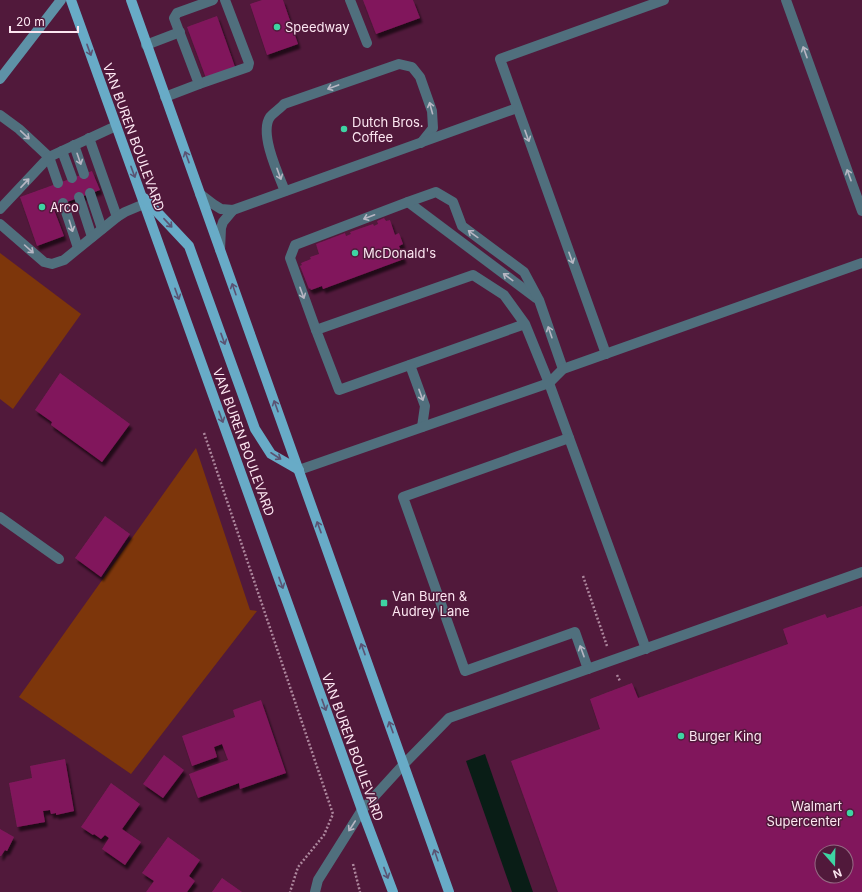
<svg xmlns="http://www.w3.org/2000/svg" width="862" height="892" viewBox="0 0 862 892" font-family="Inter,sans-serif">
<defs>
<filter id="shadow"><feDropShadow dx="2.5" dy="4.5" stdDeviation="1" flood-color="#0009"/></filter>
</defs>
<rect width="100%" height="100%" fill="#51193b"/>
<!-- green -->
<g fill="#7d360b">
<polygon points="0,253 81,314 13,409 0,399"/>
<polygon points="196,448 250,610 257,611 131,774 19,697"/>
</g>
<!-- water -->
<polygon fill="#091d16" points="485,754 533,892 512,892 466,761"/>
<!-- building -->
<g fill="#81195c" fill-rule="evenodd" filter="url(#shadow)">
<polygon points="262,0 283,0 298,44 267,55 250,4"/>
<polygon points="363,0 413,0 420,18 376,34"/>
<polygon points="217,16 235,67 206,78 187,27"/>
<polygon points="92,171 100,190 53,207 64,236 37,246 20,197"/>
<polygon points="384,218 386,221 390,220 395,235 399,233 403,244 399,246 404,259 323,289 322,286 311,290 310,288 309,289 300,266 302,265 301,263 311,259 310,257 319,254 316,244 345,233 346,236 351,234 350,232 373,224 374,226 378,224 377,221"/>
<polygon points="60,373 130,424 102,462 51,425 52,422 35,410"/>
<polygon points="105,516 130,534 101,577 75,558"/>
<path d="M862 606V892H558L511 761 600 729 590 699 632 683 638 698 788 644 783 629 825 614 827 618ZM822 852H846V876H822Z"/>
<polygon points="261,700 286,773 240,789 239,783 198,798 189,774 228,760 222,744 214,747 217,757 192,766 182,736 235,717 233,710"/>
<polygon points="164,755 184,770 163,798 143,784"/>
<polygon points="65,759 74,811 56,815 56,813 51,814 50,810 43,811 45,822 17,827 9,783 32,778 30,766"/>
<polygon points="111,783 140,804 122,829 141,842 125,865 102,849 109,838 105,835 101,839 94,834 93,835 81,827"/>
<polygon points="0,829 14,837 7,851 5,850 1,856 0,856"/>
<polygon points="168,837 200,860 189,876 195,881 187,892 146,892 154,881 142,873"/>
<polygon points="222,878 242,892 212,892"/>
</g>
<g fill="none" stroke-linecap="round" stroke-linejoin="round">
<!-- path -->
<g stroke="#ad879d" stroke-width="2.5" stroke-dasharray="2 2" stroke-linecap="butt">
<polyline points="204,433 333,814 324,835 298,867 290,892"/>
<polyline points="583,576 607,646"/>
<polyline points="617,675 620,681"/>
<polyline points="353,864 360,892"/>
</g>
<!-- lane -->
<g stroke="#506f7d" stroke-width="10">
<polyline points="350,0 367,43"/>
<polyline points="786,0 862,211"/>
<polyline points="146,45 180,32"/>
<polyline points="199,84 248,67 249,63 225,0"/>
<polyline points="165,97 199,84 174,18 177,13 213,0"/>
<polyline points="0,115 19,129 49,157 58,183"/>
<polyline points="89,138 117,217"/>
<polyline points="74,145 84,174"/>
<polyline points="62,151 72,178"/>
<path d="M285 191C278 174 259 133 270 117 273 113 281 108 284 104L399 64 412 67 420 77 432 111 433 128 421 143"/>
<polyline points="90,193 102,229"/>
<polyline points="200,194 213,204 221,209 233,210 517,108"/>
<polyline points="79,197 92,237"/>
<polyline points="408,202 536,298"/>
<polyline points="63,203 78,248"/>
<polyline points="0,209 49,157 116,126"/>
<polyline points="0,224 44,262 52,264 64,260 117,217 125,212 144,204"/>
<polyline points="220,250 221,228 223,222 233,210"/>
<polyline points="525,324 339,390 316,330 473,275 504,295 525,324 549,383 646,649"/>
<polyline points="316,330 290,258 295,245 408,202 436,192 453,202 462,226 524,272 539,300 563,369"/>
<polyline points="606,354 500,59 664,0"/>
<polyline points="410,365 425,406 422,427"/>
<polyline points="569,438 403,497 465,671 575,632 588,669"/>
<polyline points="299,470 549,383 563,369 862,263"/>
<polyline points="0,517 59,559"/>
<polyline points="404,764 449,718 862,572"/>
</g>
<!-- street -->
<polyline stroke="#506f7d" stroke-width="10" points="315,892 318,880 362,810 404,764"/>
<!-- secondary -->
<polyline stroke="#5e91a7" stroke-width="10" points="0,79 61,0"/>
<!-- primary -->
<g stroke="#68abc7" stroke-width="10">
<polyline points="71,0 362,810 393,892"/>
<polyline points="131,0 449,892"/>
<polyline points="144,198 189,246 255,429 271,454 299,470"/>
</g>
</g>
<!-- one-way arrows -->
<defs><path id="oneway-shaft" d="M-6 0H5M1.5-3L5.5 0L1.5 3" fill="none" stroke-width="1.6" stroke-linecap="round" stroke-linejoin="round"/></defs>
<g stroke="#5a5373">
<use href="#oneway-shaft" transform="translate(89 50) rotate(70)"/>
<use href="#oneway-shaft" transform="translate(187 157) rotate(-110)"/>
<use href="#oneway-shaft" transform="translate(133 172) rotate(70)"/>
<use href="#oneway-shaft" transform="translate(168 223) rotate(47)"/>
<use href="#oneway-shaft" transform="translate(234 289) rotate(-109)"/>
<use href="#oneway-shaft" transform="translate(177 294) rotate(70)"/>
<use href="#oneway-shaft" transform="translate(223 339) rotate(70)"/>
<use href="#oneway-shaft" transform="translate(276 406) rotate(-110)"/>
<use href="#oneway-shaft" transform="translate(221 417) rotate(70)"/>
<use href="#oneway-shaft" transform="translate(276 456) rotate(33)"/>
<use href="#oneway-shaft" transform="translate(319 527) rotate(-110)"/>
<use href="#oneway-shaft" transform="translate(281 583) rotate(70)"/>
<use href="#oneway-shaft" transform="translate(363 649) rotate(-110)"/>
<use href="#oneway-shaft" transform="translate(324 705) rotate(70)"/>
<use href="#oneway-shaft" transform="translate(391 727) rotate(-110)"/>
<use href="#oneway-shaft" transform="translate(436 855) rotate(-109)"/>
<use href="#oneway-shaft" transform="translate(386 873) rotate(69)"/>
</g>
<g stroke="#b7b6c3">
<use href="#oneway-shaft" transform="translate(805 52) rotate(-110)"/>
<use href="#oneway-shaft" transform="translate(333 87) rotate(160)"/>
<use href="#oneway-shaft" transform="translate(431 108) rotate(-105)"/>
<use href="#oneway-shaft" transform="translate(25 135) rotate(43)"/>
<use href="#oneway-shaft" transform="translate(527 136) rotate(70)"/>
<use href="#oneway-shaft" transform="translate(79 159) rotate(71)"/>
<use href="#oneway-shaft" transform="translate(279 174) rotate(70)"/>
<use href="#oneway-shaft" transform="translate(849 175) rotate(-110)"/>
<use href="#oneway-shaft" transform="translate(25 183) rotate(-47)"/>
<use href="#oneway-shaft" transform="translate(369 217) rotate(159)"/>
<use href="#oneway-shaft" transform="translate(71 226) rotate(73)"/>
<use href="#oneway-shaft" transform="translate(473 234) rotate(-144)"/>
<use href="#oneway-shaft" transform="translate(29 249) rotate(42)"/>
<use href="#oneway-shaft" transform="translate(571 258) rotate(70)"/>
<use href="#oneway-shaft" transform="translate(508 277) rotate(-143)"/>
<use href="#oneway-shaft" transform="translate(302 293) rotate(70)"/>
<use href="#oneway-shaft" transform="translate(550 332) rotate(-109)"/>
<use href="#oneway-shaft" transform="translate(421 395) rotate(70)"/>
<use href="#oneway-shaft" transform="translate(582 651) rotate(-110)"/>
<use href="#oneway-shaft" transform="translate(352 826) rotate(123)"/>
</g>
<!-- markers -->
<g fill="#3ed4a3" stroke="#51193b" stroke-width="1.5">
<circle cx="277" cy="27" r="4"/>
<circle cx="344" cy="129" r="4"/>
<circle cx="42" cy="207" r="4"/>
<circle cx="355" cy="253" r="4"/>
<rect x="380" y="599" width="8" height="8" rx="2"/>
<circle cx="681" cy="736" r="4"/>
<circle cx="850" cy="813" r="4"/>
</g>
<g text-anchor="middle" stroke-width="3" stroke-linejoin="round" paint-order="stroke">
<!-- poi labels -->
<g font-size="13" fill="#fce6f1" stroke="#51193b" text-anchor="start">
<text x="285" y="32">Speedway</text>
<text x="352" y="127">Dutch Bros.<tspan x="352" dy="15">Coffee</tspan></text>
<text x="50" y="212">Arco</text>
<text x="363" y="258">McDonald's</text>
<text x="392" y="601">Van Buren &amp;<tspan x="392" dy="15">Audrey Lane</tspan></text>
<text x="689" y="741">Burger King</text>
<text x="842" y="811" text-anchor="end">Walmart<tspan x="842" dy="15">Supercenter</tspan></text>
</g>
<!-- street labels -->
<g font-size="13" fill="#fce6f1" stroke="#51193b">
<text transform="translate(134 137) rotate(70)" y="5">VAN BUREN BOULEVARD</text>
<text transform="translate(244 442) rotate(70)" y="5">VAN BUREN BOULEVARD</text>
<text transform="translate(353 747) rotate(70)" y="5">VAN BUREN BOULEVARD</text>
</g>
</g>
<!-- north arrow -->
<g transform="translate(834 864) rotate(160)"><circle r="19" fill="#51193b" stroke="#956b84"/>
<path d="M0-3L7 15L0 10L-7 15Z" fill="#3ed4a3"/>
<text y="-6" font-size="11" font-weight="bold" text-anchor="middle" fill="#fce6f1">N</text>
</g>
<!-- scale -->
<path d="M10 26v6h68v-6" fill="none" stroke="#fce6f1" stroke-width="2"/>
<text x="16" y="26" font-size="12" fill="#fce6f1" stroke="#51193b" stroke-width="3" paint-order="stroke">20 m</text>
</svg>
